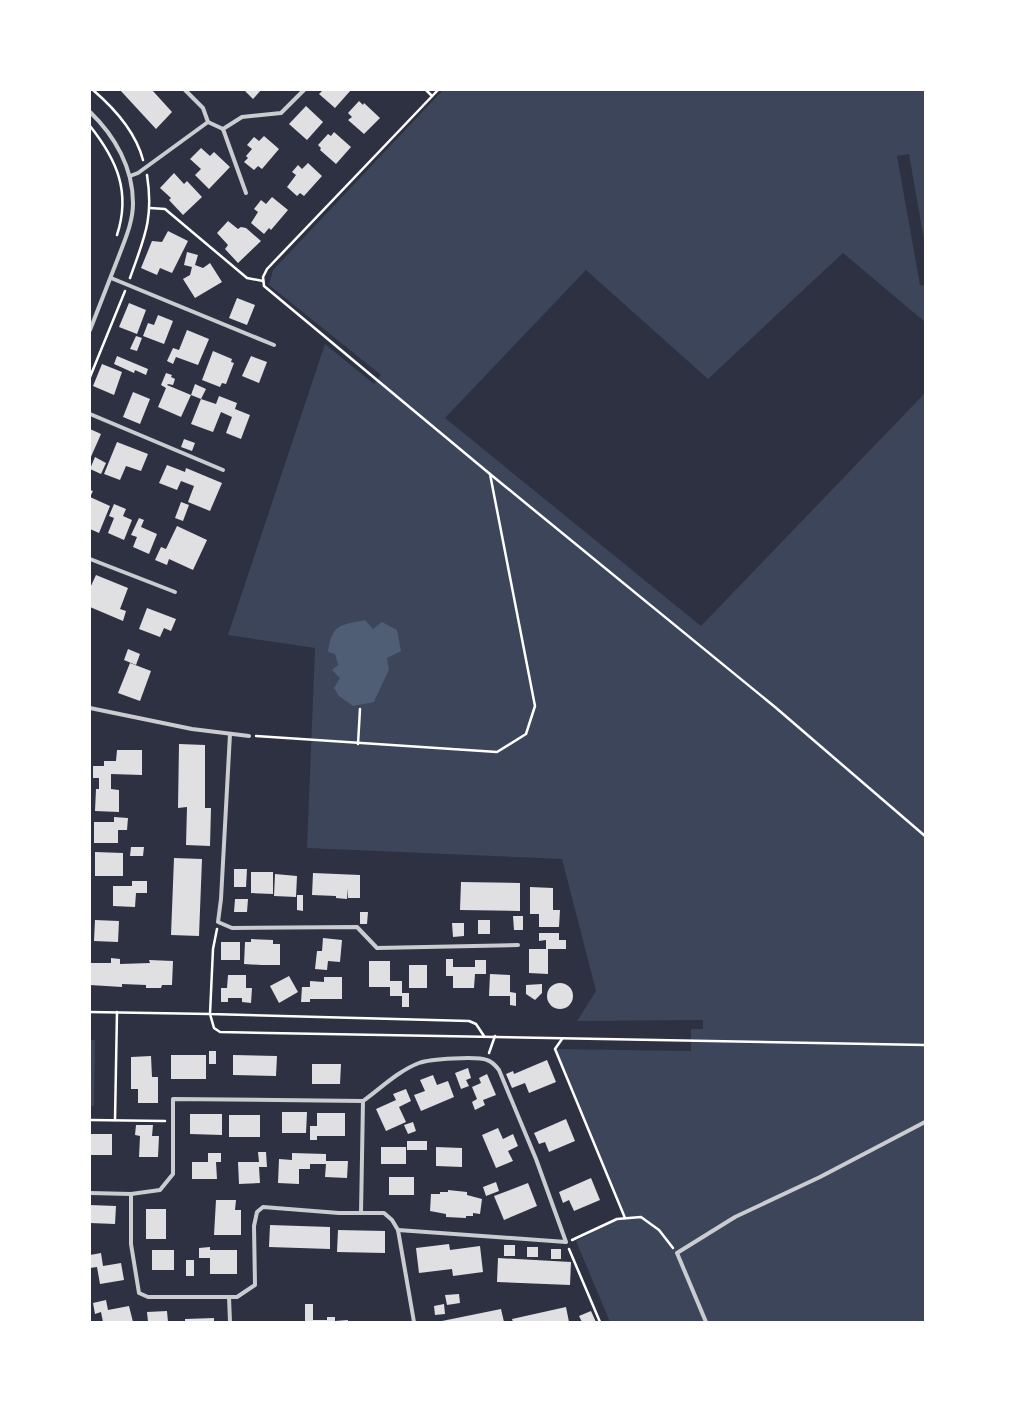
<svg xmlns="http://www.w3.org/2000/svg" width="1015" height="1412" viewBox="0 0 1015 1412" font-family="'Playfair Display',serif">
<rect width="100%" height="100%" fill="#2d3142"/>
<!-- green -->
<g fill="#3c4559" fill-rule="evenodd">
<path d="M443 90H925V246L909 154 897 156 920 285 925 286V322L843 253 708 379 586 270 445 418 701 626 925 393V1322H610L576 1241 624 1216 555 1049 691 1051V1029H703V1020L577 1021 596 991 562 859 307 848 315 648 228 635 325 344 374 384 381 375 269 285 273 270ZM335 654 389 670 374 702 338 665Z"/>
<polygon points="90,1040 95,1040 94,1106 90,1106"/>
</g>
<!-- water -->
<path fill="#4f5d75" d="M365 620 373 629 382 622 397 630 401 651 387 658 389 670 374 702 353 706 339 696 334 688 340 678 332 670 338 665 335 654 328 652C332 624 340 625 365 620Z"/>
<!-- building -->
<g fill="#e0e0e3">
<polygon points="120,90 152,90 172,112 156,129"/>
<polygon points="244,90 261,90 253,99"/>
<polygon points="321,90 351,90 335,108 319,94 322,91"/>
<polygon points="359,101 363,105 364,103 380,118 364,134 348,120 352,117 348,113"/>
<polygon points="306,106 323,122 307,140 289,124"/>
<polygon points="334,132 351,147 336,164 320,150 321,148 318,145 328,134 331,136"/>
<polygon points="264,136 279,149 262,169 258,166 254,170 244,162 248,158 246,156 252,149 247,145 254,137 259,141"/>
<polygon points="201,148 210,156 214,152 230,167 209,189 195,175 201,169 190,159"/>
<polygon points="308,163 322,176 304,196 300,193 297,196 287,187 296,175 292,172 298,165 302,169"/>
<polygon points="174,173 184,184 187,181 202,197 183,215 169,200 171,198 160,188"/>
<polygon points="272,197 288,210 271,230 269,228 264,234 251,223 258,212 254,209 261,200 266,204"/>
<polygon points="228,221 238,229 241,227 246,228 261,241 238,263 225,249 228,245 217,233"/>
<polygon points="168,231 188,241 172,273 160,268 157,275 141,268 152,241 162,242"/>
<polygon points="187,252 198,255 195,265 203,268 210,263 222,282 195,298 183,279 190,275 192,267 184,265"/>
<polygon points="237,298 255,305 247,325 229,318"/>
<polygon points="129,303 146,310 137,334 119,327"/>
<polygon points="158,315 173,321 164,344 143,336 148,323 154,325"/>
<polygon points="187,330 209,339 198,365 176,357 173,364 167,361 173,348 179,350"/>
<polygon points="136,336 142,338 137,351 130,349"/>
<polygon points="213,351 232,359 231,362 234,363 226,384 222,383 220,387 202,380"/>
<polygon points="117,356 148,369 146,375 135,370 134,373 114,364"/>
<polygon points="251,356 267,362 259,383 242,376"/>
<polygon points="102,364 122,372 114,395 93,386"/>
<polygon points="166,373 172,375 171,377 175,379 173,385 168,384 167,385 191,395 181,417 158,407 166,388 161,385"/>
<polygon points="195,384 206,389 201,399 191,395"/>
<polygon points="133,392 150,399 140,424 123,417"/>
<polygon points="219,396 237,403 235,409 250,415 241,439 226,433 232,417 221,412 213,432 191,424 201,399 216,404"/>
<polygon points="90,429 101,434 90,459"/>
<polygon points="184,439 195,443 192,451 181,447"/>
<polygon points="117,442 148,454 141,471 126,466 120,480 104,474"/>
<polygon points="95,457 106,463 101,474 90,469"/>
<polygon points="167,465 185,472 186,468 222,483 210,511 188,502 194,486 181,481 177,490 159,483"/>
<polygon points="90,490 93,491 90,497 110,506 99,533 90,529"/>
<polygon points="181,502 189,505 183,521 175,518"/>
<polygon points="114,504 126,509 123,516 132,520 124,540 108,533 114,518 109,516"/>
<polygon points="139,518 144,520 141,527 157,534 149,554 133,547 137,537 131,535"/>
<polygon points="177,526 207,540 193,570 169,559 167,565 155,560 161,547 166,549"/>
<polygon points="96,575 128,588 120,609 126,611 123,621 90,607 90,588"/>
<polygon points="147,608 176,619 171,631 164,628 160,637 139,629"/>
<polygon points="128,649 140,654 136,665 124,660"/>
<polygon points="130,663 151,671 140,701 118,693"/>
<polygon points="179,744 205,745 205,808 211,808 210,846 186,845 187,807 178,808"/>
<polygon points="117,750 142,750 142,775 111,774 111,789 119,790 119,812 95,811 96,789 99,789 99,778 93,778 93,766 104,766 104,761 116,761"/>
<polygon points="114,817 128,818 127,830 118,830 118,843 94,843 94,822 114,822"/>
<polygon points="131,847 144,847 143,856 130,856"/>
<polygon points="95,852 123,853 123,876 95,876"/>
<polygon points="174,858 202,859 199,936 171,935"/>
<polygon points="234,869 247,869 246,887 234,887"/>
<polygon points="251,872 273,872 273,894 251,893"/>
<polygon points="313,873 360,875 360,898 348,898 348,888 347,899 336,898 336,896 312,895"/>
<polygon points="275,874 297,876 296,897 274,896"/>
<polygon points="132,881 147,881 147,893 136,893 135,907 113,906 113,886 132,886"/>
<polygon points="461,882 520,883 520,911 460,910"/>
<polygon points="530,887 553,888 553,910 560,910 559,927 539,927 539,914 530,914"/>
<polygon points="297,895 303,895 303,911 297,910"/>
<polygon points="235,899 248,899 247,912 234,912"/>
<polygon points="360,912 368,912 367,924 360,924"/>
<polygon points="513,916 523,916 523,930 514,930"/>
<polygon points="95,920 119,921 118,942 94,941"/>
<rect x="478" y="920" width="12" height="14"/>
<polygon points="452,923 464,923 464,936 453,937"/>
<polygon points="539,933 559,933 559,940 566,940 566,949 548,949 548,974 529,973 529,949 546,949 546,940 539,941"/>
<polygon points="323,938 342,940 340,962 328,961 327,970 315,969 317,951 322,951"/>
<polygon points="251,939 273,940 273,944 280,944 280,965 262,965 262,948 262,965 244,964 245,942 251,942"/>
<rect x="221" y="942" width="19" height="18"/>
<polygon points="111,958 120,959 120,964 150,963 149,960 173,961 172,985 162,985 161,988 146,988 146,985 122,984 122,987 90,985 90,963 111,963"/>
<polygon points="446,959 453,959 453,967 475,967 475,960 486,960 486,974 475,974 474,988 453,988 453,976 446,976"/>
<polygon points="369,961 390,961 390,981 402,981 402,993 409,993 409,1007 402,1007 402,996 390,996 390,987 369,987"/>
<rect x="409" y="965" width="18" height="23"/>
<polygon points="490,974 510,975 510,992 516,993 516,1006 510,1005 510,996 489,996"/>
<polygon points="228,975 246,975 246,988 252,988 251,1003 242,1002 242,998 228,998 228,1002 221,1002 221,988 227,988"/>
<polygon points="289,976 298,992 279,1003 270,986"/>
<polygon points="324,977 342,977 342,999 310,999 310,1002 301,1002 302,987 310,987 310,981 324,982"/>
<circle cx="560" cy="996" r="13"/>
<polygon points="542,984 542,993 535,1000 526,994 526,985"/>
<rect x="209" y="1051" width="7" height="13"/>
<rect x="171" y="1055" width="35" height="24"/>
<polygon points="233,1055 277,1056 276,1076 233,1075"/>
<polygon points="151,1056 152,1077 158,1077 158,1103 138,1103 138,1089 131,1089 131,1057"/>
<polygon points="547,1060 556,1082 529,1093 525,1083 512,1088 506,1074 513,1071 514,1074"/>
<polygon points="312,1064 341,1064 340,1084 312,1084"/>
<polygon points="468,1068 471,1078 466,1080 469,1086 461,1089 455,1073"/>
<polygon points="487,1074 496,1095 483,1100 485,1105 475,1110 472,1102 477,1099 472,1087 481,1083 479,1078"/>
<polygon points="433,1075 437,1085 448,1081 454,1097 421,1111 414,1095 425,1091 420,1080"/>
<polygon points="406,1089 411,1101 399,1107 406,1122 386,1131 376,1109 396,1100 393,1094"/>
<polygon points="282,1112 307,1112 306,1133 282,1133"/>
<polygon points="317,1113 345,1113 345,1136 317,1136 317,1140 310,1140 310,1126 317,1126"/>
<polygon points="190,1114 222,1114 222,1135 190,1134"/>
<rect x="229" y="1115" width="31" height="22"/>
<polygon points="566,1119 575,1141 549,1152 545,1142 539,1144 534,1133"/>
<polygon points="413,1122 416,1131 408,1134 404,1125"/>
<polygon points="136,1125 153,1125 152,1136 159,1136 158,1157 139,1157 140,1136 135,1135"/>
<polygon points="498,1128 503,1139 513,1134 518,1146 508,1151 513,1161 496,1168 482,1135"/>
<polygon points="90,1134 112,1134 112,1155 91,1155"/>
<rect x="407" y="1141" width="20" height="9"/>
<rect x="381" y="1147" width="25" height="17"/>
<polygon points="436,1147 462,1148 462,1167 436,1166"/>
<polygon points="258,1152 266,1152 267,1167 259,1167 260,1183 239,1184 238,1162 259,1162"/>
<polygon points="208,1153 221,1153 221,1162 216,1162 217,1179 192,1179 192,1162 208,1162"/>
<polygon points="292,1153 326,1154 326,1161 348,1161 347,1178 325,1177 326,1164 310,1164 310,1169 299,1169 299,1184 278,1183 279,1159 292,1160"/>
<rect x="389" y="1177" width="25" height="18"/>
<polygon points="591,1178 600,1200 574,1211 569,1200 563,1203 559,1192"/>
<polygon points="496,1182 499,1191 486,1196 483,1187"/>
<polygon points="528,1183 537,1206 504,1220 494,1196"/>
<polygon points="448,1190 467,1192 467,1195 482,1199 480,1214 473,1213 473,1216 466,1216 466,1218 446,1217 446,1214 430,1211 431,1194 440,1194 440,1192 448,1192"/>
<polygon points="216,1200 236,1200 235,1210 241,1210 241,1235 214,1235"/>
<polygon points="90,1205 116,1206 115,1224 90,1223"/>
<rect x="146" y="1209" width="20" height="30"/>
<polygon points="270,1225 330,1227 330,1249 269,1247"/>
<polygon points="338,1230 385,1231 385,1253 337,1252"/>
<polygon points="449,1244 450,1250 480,1246 483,1272 453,1276 452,1269 419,1273 416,1248"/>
<rect x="504" y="1245" width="11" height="11"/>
<polygon points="210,1247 210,1250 237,1250 237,1274 210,1274 210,1258 199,1258 199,1248"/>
<rect x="527" y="1247" width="11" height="10"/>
<rect x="551" y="1249" width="10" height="10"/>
<rect x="152" y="1250" width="22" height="20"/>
<polygon points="101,1253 103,1266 121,1263 124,1280 100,1284 97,1267 90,1268 90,1255"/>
<polygon points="498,1258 571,1262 570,1285 497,1282"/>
<rect x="186" y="1260" width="8" height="16"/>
<polygon points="459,1294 460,1303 447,1305 445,1295"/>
<polygon points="106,1300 108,1310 129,1306 133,1322 103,1322 101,1312 95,1314 93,1303"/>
<polygon points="305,1304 313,1304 313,1320 327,1320 327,1317 335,1317 335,1321 348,1320 348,1322 305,1322"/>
<polygon points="444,1304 445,1314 435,1315 434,1306"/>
<polygon points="566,1307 569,1322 513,1322 512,1319"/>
<polygon points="501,1309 504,1322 442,1322 442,1321"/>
<polygon points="167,1311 168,1322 148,1322 147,1312"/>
<polygon points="591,1311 596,1322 582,1322 579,1316"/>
<polygon points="214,1318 214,1322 185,1322 185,1319"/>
</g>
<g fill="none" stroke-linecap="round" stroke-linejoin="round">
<!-- path -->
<g stroke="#fff" stroke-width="2.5">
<path d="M93 90C114 108 136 133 143 160"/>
<polyline points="426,90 432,96"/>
<polyline points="438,90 267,269 263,277 264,286 490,474 775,707 925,836"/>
<path d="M90 126C117 160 131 192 117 235"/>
<polyline points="150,208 165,209 247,278 263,281"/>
<path d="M130 278C144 238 154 219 147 175"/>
<polyline points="90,377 125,291"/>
<polyline points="256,736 497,752 526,734 535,706 490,474"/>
<polyline points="358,744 360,709"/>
<polyline points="217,929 213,949 210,1014 469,1021 476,1024 484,1036"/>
<polyline points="90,1012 210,1014 214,1028 220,1032 925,1045"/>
<polyline points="562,1039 555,1049 625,1218"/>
<polyline points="489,1053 495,1036"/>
<polyline points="90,1120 165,1121"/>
<polyline points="115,1120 117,1012"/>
<polyline points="572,1240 617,1219 641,1217 659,1230 673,1248"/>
<polyline points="569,1249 600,1322"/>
</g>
<!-- minor -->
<g stroke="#caccd0" stroke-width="4">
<polyline points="185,90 203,108 208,122"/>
<path d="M90 112C115 136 133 168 133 203 133 221 126 237 120 253 110 279 100 304 90 330"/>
<polyline points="223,129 246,193"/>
<polyline points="130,176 138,173 208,122 223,129 242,117 281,113 304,90"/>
<polyline points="111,278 274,345"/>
<polyline points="90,414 223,470"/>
<polyline points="90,559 175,592"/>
<polyline points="90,708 192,729 249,736"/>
<polyline points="230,734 221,899 218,922 232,928 357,927 377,948 518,945"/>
<path d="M363 1101C381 1088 398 1071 419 1063 430 1059 477 1056 487 1060 493 1062 496 1066 499 1070L536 1159 566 1242 398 1230"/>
<polyline points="90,1193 131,1194 160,1190 173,1174 173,1099 363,1101 361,1213"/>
<polyline points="131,1194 131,1244 139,1293 148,1297 237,1297 255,1285 254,1226 257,1212 263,1207 339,1213 384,1213 392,1220 398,1230 414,1322"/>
<polyline points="229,1297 230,1322"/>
<polyline points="706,1322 677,1253 735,1217 820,1177 925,1122"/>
</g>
</g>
<!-- border -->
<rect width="1015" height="1412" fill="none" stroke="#ffffff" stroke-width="182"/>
</svg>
